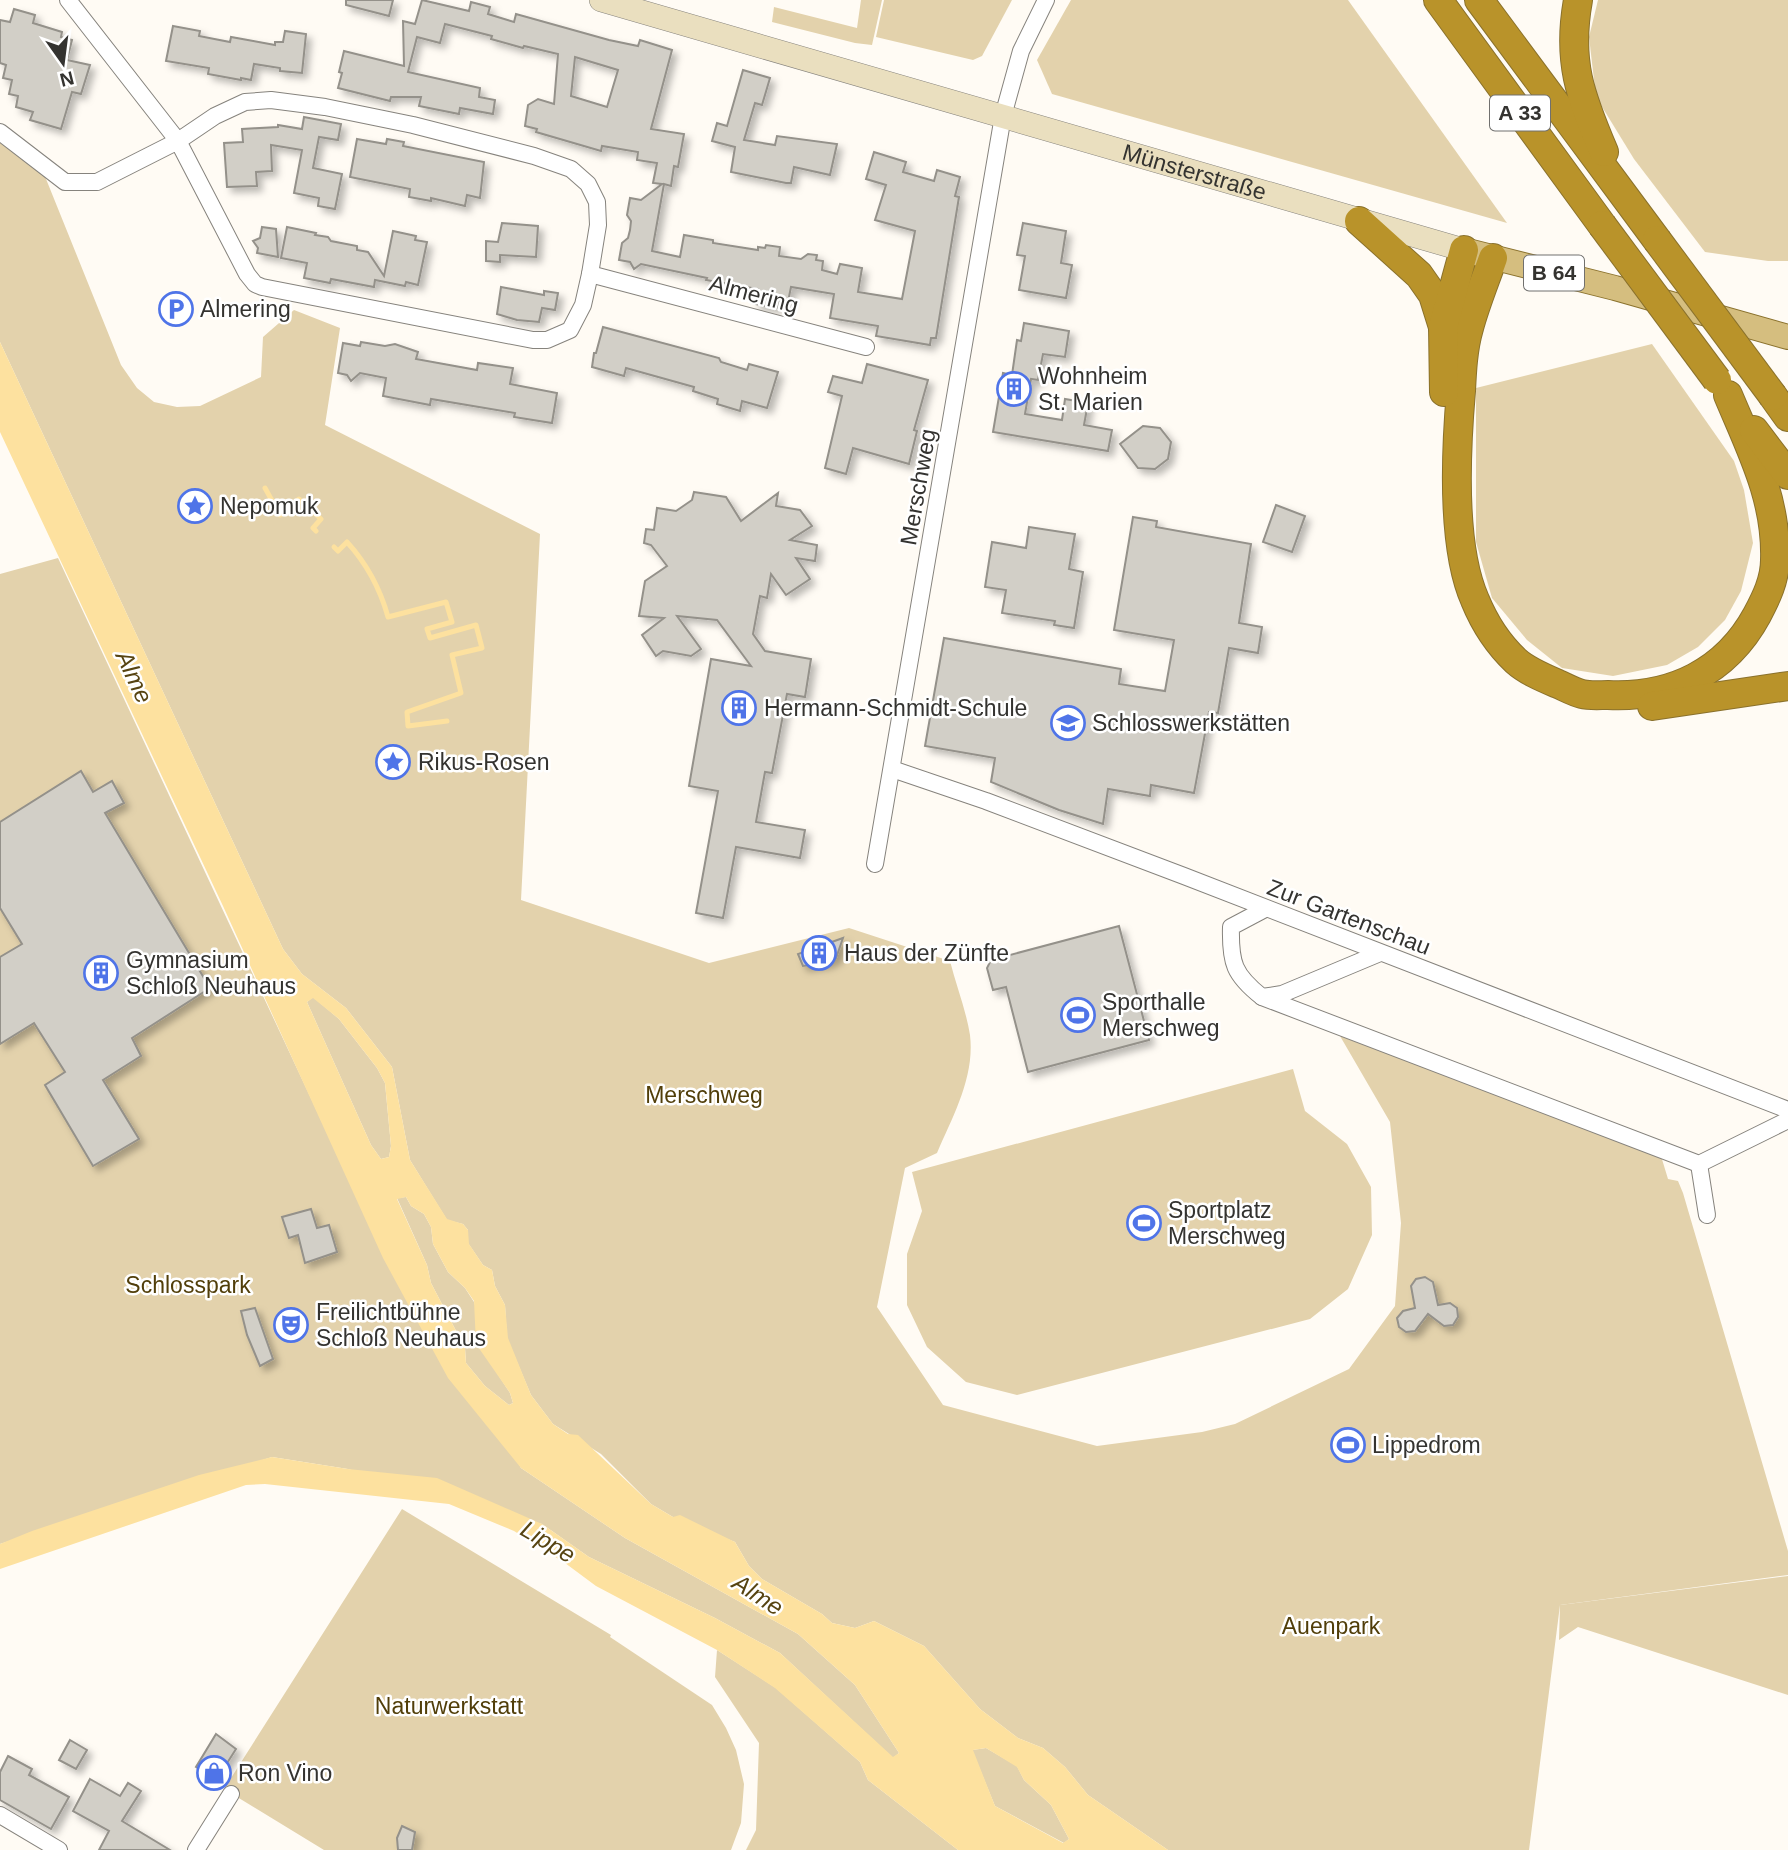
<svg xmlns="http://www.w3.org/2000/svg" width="1788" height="1850" viewBox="0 0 1788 1850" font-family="Arial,sans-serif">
<defs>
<filter id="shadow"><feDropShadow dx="5" dy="5" stdDeviation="3.5" flood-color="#0004"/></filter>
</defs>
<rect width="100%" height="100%" fill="#fffbf4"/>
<!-- green -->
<g fill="#e3d2ac">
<polygon points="861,0 882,0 872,45 855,43 772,22 774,7 857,28"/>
<polygon points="884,0 1012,0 982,56 973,60 876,37"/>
<polygon points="1071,0 1348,0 1507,223 1052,94 1037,60"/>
<polygon points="1598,0 1788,0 1788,261 1768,261 1705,252 1634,159 1596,97 1589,37"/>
<path d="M0 138 42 169 121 365 137 388 154 402 177 407 200 406 261 377 263 337 294 310 340 328 325 425 540 534 521 900 709 963 849 928 950 961C956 985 966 1010 970 1035 975 1077 953 1116 937 1153L905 1168 877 1307 943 1405 1097 1446 1202 1432 1235 1424 1349 1369 1395 1306 1401 1223 1390 1122 1340 1036 1661 1156 1668 1179 1678 1181 1683 1193 1788 1551V1575L1560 1605 1529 1850H1168L1088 1795 1065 1767 1043 1748 1018 1738 980 1709 924 1646 874 1621 855 1628 832 1623 822 1614 762 1579 749 1566 735 1542 673 1517 651 1504 601 1454 553 1424 531 1395 507 1338 505 1305 495 1286 492 1270 483 1265 468 1243V1230L463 1224 447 1220 410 1160 392 1067 346 1008 302 974 283 949 0 342Z"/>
<polygon points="1652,344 1734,461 1744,490 1753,543 1741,591 1725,620 1698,647 1667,665 1613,676 1562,668 1527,640 1492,598 1476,542 1476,388"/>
<polygon points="58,558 323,1124 521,1468 625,1538 798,1634 855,1685 899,1753 893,1758 780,1653 715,1618 589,1557 542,1524 348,1469 272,1457 0,1544 0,574"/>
<polygon points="313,997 339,1019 377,1068 385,1083 391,1146 389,1157 381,1159 371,1145 307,1002"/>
<polygon points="1293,1069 1305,1111 1347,1144 1371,1187 1372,1235 1348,1289 1310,1319 1017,1395 966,1382 927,1347 907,1305 907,1254 922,1211 912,1172"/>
<polygon points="406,1197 411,1206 424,1214 431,1227 433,1244 448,1272 465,1288 474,1302 495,1370 510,1393 513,1403 509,1405 485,1386 466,1363 465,1348 431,1283 427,1265 397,1198"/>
<polygon points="402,1509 611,1635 610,1637 712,1705 726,1728 736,1750 744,1784 741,1823 731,1850 324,1850 224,1789"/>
<polygon points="1788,1576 1788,1695 1578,1627 1559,1640 1560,1605"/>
<polygon points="717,1650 776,1688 860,1762 868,1780 958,1850 746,1850 756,1830 759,1743 715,1677"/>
<polygon points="986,1748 1017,1766 1024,1780 1051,1805 1069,1839 1064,1843 995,1806 972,1750"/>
</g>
<!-- water -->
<path fill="#fde19f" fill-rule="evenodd" d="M0 342 283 949 302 974 346 1008 392 1067 410 1160 447 1219 463 1224 468 1230 469 1244 483 1265 492 1270 495 1286 505 1305 508 1338 531 1395 553 1424 568 1434 578 1435 651 1504 673 1517 680 1515 735 1542 749 1566 762 1579 822 1614 832 1623 855 1628 874 1621 924 1646 980 1709 1018 1738 1043 1748 1065 1767 1088 1795 1168 1850H958L868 1780 860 1762 775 1688 717 1650 596 1586 565 1563 514 1531 449 1504 265 1484 246 1485 0 1569V1544L32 1531 199 1475 272 1457 348 1469 437 1478 542 1524 589 1557 715 1618 780 1653 893 1757 899 1753 855 1685 798 1634 625 1538 521 1468 448 1378 383 1258 223 906 0 432ZM313 998 339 1019 377 1068 385 1083 391 1146 389 1157 381 1159 371 1145 307 1002ZM406 1197 411 1206 424 1214 431 1227 433 1244 448 1272 465 1288 474 1301 476 1344 510 1393 513 1403 509 1405 485 1386 466 1363 465 1348 431 1283 427 1265 397 1199ZM986 1748 1017 1767 1024 1780 1051 1805 1069 1839 1063 1843 995 1806 973 1750Z"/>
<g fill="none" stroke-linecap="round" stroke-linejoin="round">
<!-- stream -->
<g stroke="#fde19f" stroke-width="5">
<polyline points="265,488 280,515 299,499 321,519 313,528 316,531"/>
<path d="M334 547 338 551 347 542C367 564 380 588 388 617L446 602 452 622 427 629 430 638 476 625 482 648 452 655 461 693 407 712 408 726 447 721"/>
</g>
</g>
<!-- building -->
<g fill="#d2cfc7" stroke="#94918a" stroke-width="2" fill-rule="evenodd" filter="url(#shadow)">
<polygon points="346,0 393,0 389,16 346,5"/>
<path d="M422 0 469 11 471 2 490 7 488 14 514 22 516 14 609 40 638 46 640 40 672 50 651 129 684 134 678 167 674 166 671 186 664 184 652 251 680 257 684 235 713 240V243L758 250V247L765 248 766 245 780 247 779 256 801 259 808 254 817 255 816 260 823 261 822 270 837 274 840 264 862 268 858 292 902 299 915 231 875 220 886 185 866 179 874 152 906 162 903 172 934 181 937 170 960 177 955 196 959 197 936 338H931L930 345 876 336 878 326 830 318 834 294 791 287 788 302 778 301 777 308 755 304 758 289 706 280 707 278 641 264 634 269 630 262 619 260 622 243 628 238 630 230 631 221 627 215 630 198 641 200 662 184 653 183 657 163 637 160 638 152 602 146 601 151 536 132 537 129 525 126 528 105 538 99 554 104 558 54 524 46 523 48 491 39 492 36 445 24 440 43 417 37 408 72 480 88 479 97 495 100 493 114 460 108 459 114 419 106 421 97H391L390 101 338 88 342 73 339 72 344 51 404 66 403 21 415 24ZM575 57 618 70 607 107 571 96Z"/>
<polygon points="14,9 35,15 33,23 62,32 61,37 72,40 67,60 90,65 81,94 72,92 61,129 30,120 33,112 16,107 18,96 9,94 12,80 3,78 6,65 0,63 0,20 10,22"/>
<polygon points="173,26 200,31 199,36 230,42 231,37 275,45 275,42 283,42 285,31 306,34 302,73 280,71 280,68 254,64 251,80 241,78 241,80 208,74 209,68 166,61"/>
<polygon points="743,70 770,78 762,105 755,103 744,140 775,145 777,136 837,144 830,175 794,167 791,183 786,183 731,172 735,147 712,141 717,123 727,126"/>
<polygon points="304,117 341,124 338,140 319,137 313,168 342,174 335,209 318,206 319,198 294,193 302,150 271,145 272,171 256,172 257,186 227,187 224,143 243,142 242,129 278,127 278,125 302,129"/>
<polygon points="357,139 386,144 387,139 404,142 403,146 484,162 480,198 467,195 465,206 431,198 431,201 409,197 410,189 350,177"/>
<polygon points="502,223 538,226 536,257 500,255 500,262 486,261 486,241 498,242"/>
<polygon points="1023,223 1066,231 1061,263 1072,265 1066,298 1019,290 1025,256 1017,255"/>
<polygon points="262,227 276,229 278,257 257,253 258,248 253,241 260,238"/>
<polygon points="287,227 316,233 315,235 328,237 331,241 357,246 357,250 368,252 384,276 393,231 416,236 415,240 427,242 418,285 406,282 405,286 375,280 374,287 331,279 330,283 304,278 307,263 281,258"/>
<polygon points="501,287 544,295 544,291 558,293 555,310 542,308 539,322 517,320 497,314"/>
<polygon points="1024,323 1069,331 1065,357 1043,354 1038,380 1031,379 1025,414 1062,420 1065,399 1088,403 1084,425 1112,430 1108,451 993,432 1003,373 1012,375 1017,340 1021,341"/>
<polygon points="603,327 719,358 721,362 747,370 749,364 778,372 767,408 742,401 740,411 717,404 718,399 693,391 694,387 626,368 624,376 592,367 594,353 596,353"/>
<polygon points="361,342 385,346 395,344 418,352 416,359 477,370 478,363 513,368 510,384 557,393 552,423 514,417 515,413 431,399 430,405 383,396 386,378 360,373 351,381 347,375 338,373 343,343 360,346"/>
<polygon points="867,364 928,380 914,430 917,431 909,464 853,448 846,474 825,468 842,396 828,392 833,376 862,383"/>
<polygon points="1143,426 1160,428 1171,442 1168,459 1155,469 1138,468 1120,444"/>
<polygon points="694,492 726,497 741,521 778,493 776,506 800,510 812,526 790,540 817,545 815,561 796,558 810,579 786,595 771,574 767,598 760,596 753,634 765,651 811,659 805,697 787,694 772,773 765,772 756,822 805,830 800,858 736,847 723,918 696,913 718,791 689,786 711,659 751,666 717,620 677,616 701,649 691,656 663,651 656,656 642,635 664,618 639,616 645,581 667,566 651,545 644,543 646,529 654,530 657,508 676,511 692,500"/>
<polygon points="1276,505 1305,516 1292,552 1263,542"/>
<polygon points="1133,517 1157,521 1156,527 1251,544 1239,623 1262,627 1258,653 1229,648 1218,713 1209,712 1194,793 1151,785 1150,796 1108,789 1103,824 1059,810 991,782 995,758 925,746 944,638 1121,669 1119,684 1165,691 1174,640 1114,630"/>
<polygon points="1029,527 1075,534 1069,569 1083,572 1074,628 1054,625 1055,621 1002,613 1006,590 985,587 992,542 1026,548"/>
<polygon points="81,771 93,792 112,781 124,803 105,813 210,988 132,1038 141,1056 103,1080 139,1139 93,1166 45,1085 65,1072 34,1023 0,1044 0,957 22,944 0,908 0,822"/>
<polygon points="1119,926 1149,1040 1028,1072 1006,987 993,990 987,968 991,960"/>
<polygon points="843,938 836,958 826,963 803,966 798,954"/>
<polygon points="311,1209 317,1228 329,1225 337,1252 305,1263 298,1235 289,1238 282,1217"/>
<polygon points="1425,1277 1433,1282 1438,1305 1450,1303 1457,1308 1458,1317 1453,1325 1444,1326 1428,1314 1415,1331 1406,1332 1399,1327 1397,1318 1403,1311 1415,1308 1411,1286 1416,1279"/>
<polygon points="255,1308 273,1359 260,1366 247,1335 241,1311"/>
<polygon points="216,1734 236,1749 217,1779 196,1767"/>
<polygon points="70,1740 87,1750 76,1769 59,1760"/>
<polygon points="8,1756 32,1769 29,1775 69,1797 51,1829 0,1800 0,1772"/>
<polygon points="90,1779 120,1796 128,1783 141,1791 122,1821 170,1850 99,1850 109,1831 73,1811"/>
<polygon points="402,1826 415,1832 412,1850 398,1850 397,1838"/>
</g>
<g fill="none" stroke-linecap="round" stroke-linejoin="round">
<!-- minor casing -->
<g stroke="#86837d" stroke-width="18">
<g id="minor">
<polyline points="0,132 65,182 97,182 178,141 215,116 245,102 271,100 325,107 413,125 534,156 571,169 588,184 597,202 598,225 590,274 583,305 570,330 547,340 533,340 262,287 255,284 247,274 178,141 68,0"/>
<polyline points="590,274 866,347"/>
<polyline points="892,769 986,801 1184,876 1788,1110"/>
<polyline points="875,864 1003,116 1021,51 1046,0"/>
<path d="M1265 909 1231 927C1230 963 1234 975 1262 997L1282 994 1380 953"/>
<polyline points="1262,997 1699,1164 1788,1120"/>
<polyline points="1699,1164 1707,1215"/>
<polyline points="0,1815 59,1850"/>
<polyline points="196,1850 231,1794"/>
</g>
</g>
<!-- secondary casing -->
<g stroke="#86837d" stroke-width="24">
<g id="secondary">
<path id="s1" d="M601 0 1464 250"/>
</g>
</g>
<!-- primary casing -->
<g stroke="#8a712c" stroke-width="26">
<polyline id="primary" points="1464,250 1615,288 1788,337"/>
</g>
<!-- motorway casing -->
<g stroke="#8a712c" stroke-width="30">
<g id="motorway">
<polyline points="1438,0 1602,225"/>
<polyline points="1479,0 1657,240"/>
<path d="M1578 0C1567 61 1580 96 1604 152"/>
<polyline points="1359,221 1419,275 1433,295 1443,327"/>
<path d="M1493 258C1485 281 1475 305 1469 328 1463 349 1462 370 1461 391 1456 449 1451 546 1475 600 1484 622 1499 645 1516 661 1527 671 1544 678 1558 684 1565 687 1574 692 1582 694 1590 696 1600 695 1608 695 1672 698 1726 672 1757 615 1766 598 1775 580 1775 560 1777 499 1751 450 1728 395"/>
<polyline points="1444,392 1443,327 1464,250"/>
<polyline points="1773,396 1788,417"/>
<polyline points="1754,430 1788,475"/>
<polyline points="1652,706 1788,686"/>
</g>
</g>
<!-- minor -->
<use href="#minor" stroke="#fff" stroke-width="16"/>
<!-- secondary -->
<use href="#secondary" stroke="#eadfbf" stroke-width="23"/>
<!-- primary -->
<use href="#primary" stroke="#d5be7f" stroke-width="24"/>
<!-- motorway -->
<use href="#motorway" stroke="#b9932a" stroke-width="28"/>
<!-- motorway-bridge casing -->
<g stroke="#8a712c" stroke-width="30" stroke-linecap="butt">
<g id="motorway-bridge">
<polyline points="1602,225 1717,380"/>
<polyline points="1657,240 1773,396"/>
</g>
</g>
<!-- motorway-bridge -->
<use href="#motorway-bridge" stroke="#b9932a" stroke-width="28"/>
</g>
<!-- icons -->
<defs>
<g id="parking-ring" transform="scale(1.75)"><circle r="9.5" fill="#fff" stroke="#4f74e8" stroke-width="1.5"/><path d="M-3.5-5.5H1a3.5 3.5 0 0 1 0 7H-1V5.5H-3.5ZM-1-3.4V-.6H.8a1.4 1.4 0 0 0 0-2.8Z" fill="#4f74e8"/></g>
<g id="building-ring" transform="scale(1.75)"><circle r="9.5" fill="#fff" stroke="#4f74e8" stroke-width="1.5"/><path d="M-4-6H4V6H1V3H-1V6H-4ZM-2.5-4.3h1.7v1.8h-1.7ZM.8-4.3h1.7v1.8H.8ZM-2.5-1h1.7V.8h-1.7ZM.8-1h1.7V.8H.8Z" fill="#4f74e8"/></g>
<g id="sight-ring" transform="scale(1.75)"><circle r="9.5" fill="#fff" stroke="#4f74e8" stroke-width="1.5"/><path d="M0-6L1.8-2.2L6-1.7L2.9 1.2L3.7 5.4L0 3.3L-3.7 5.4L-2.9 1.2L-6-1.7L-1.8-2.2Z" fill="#4f74e8"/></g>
<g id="school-ring" transform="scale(1.75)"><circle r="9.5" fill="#fff" stroke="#4f74e8" stroke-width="1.5"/><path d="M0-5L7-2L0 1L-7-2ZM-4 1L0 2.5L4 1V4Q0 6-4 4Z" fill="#4f74e8"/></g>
<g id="stadium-ring" transform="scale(1.75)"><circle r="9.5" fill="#fff" stroke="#4f74e8" stroke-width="1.5"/><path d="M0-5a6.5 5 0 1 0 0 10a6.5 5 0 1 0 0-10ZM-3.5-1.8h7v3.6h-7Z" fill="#4f74e8"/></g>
<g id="theatre-ring" transform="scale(1.75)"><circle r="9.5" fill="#fff" stroke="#4f74e8" stroke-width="1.5"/><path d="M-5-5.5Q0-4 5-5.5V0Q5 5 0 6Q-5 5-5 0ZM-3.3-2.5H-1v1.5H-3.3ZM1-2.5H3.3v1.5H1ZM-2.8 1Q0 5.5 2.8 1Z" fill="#4f74e8"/></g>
<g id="shop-ring" transform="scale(1.75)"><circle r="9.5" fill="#fff" stroke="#4f74e8" stroke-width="1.5"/><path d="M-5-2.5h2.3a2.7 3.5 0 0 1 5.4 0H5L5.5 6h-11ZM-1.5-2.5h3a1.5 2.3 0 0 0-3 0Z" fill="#4f74e8"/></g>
</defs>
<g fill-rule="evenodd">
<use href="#parking-ring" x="176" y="309"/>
<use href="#building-ring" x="1014" y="389"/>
<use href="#sight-ring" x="195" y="506"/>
<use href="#building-ring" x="739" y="708"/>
<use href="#school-ring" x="1068" y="723"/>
<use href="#sight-ring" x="393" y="762"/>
<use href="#building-ring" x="819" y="953"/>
<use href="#building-ring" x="101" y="973"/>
<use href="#stadium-ring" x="1078" y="1015"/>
<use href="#stadium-ring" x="1144" y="1223"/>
<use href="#theatre-ring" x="291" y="1325"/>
<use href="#stadium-ring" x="1348" y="1445"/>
<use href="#shop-ring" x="214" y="1773"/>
</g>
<g text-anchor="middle" stroke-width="5" stroke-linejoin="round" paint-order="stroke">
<!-- shield labels -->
<g fill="#fff" stroke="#71706e" stroke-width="2">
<rect x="1490" y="95.5" width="60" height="35" rx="5"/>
<rect x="1524" y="255.5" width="60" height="35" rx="5"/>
</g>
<g font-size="21" font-weight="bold" fill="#343330">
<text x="1520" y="120">A 33</text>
<text x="1554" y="280">B 64</text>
</g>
<!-- street labels -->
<g font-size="23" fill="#343330" stroke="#fff">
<text dy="8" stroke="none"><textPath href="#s1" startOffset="618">Münsterstraße</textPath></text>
<text transform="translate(754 294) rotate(15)" y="8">Almering</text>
<text transform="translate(918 487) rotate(-80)" y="8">Merschweg</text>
<text transform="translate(1349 917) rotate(21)" y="8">Zur Gartenschau</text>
</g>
<!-- poi labels -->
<g font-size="23" fill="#343330" stroke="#fff" text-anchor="start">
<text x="200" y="317">Almering</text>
<text x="1038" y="384">Wohnheim<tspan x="1038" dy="26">St. Marien</tspan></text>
<text x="220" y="514">Nepomuk</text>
<text x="764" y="716">Hermann-Schmidt-Schule</text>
<text x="1092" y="731">Schlosswerkstätten</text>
<text x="418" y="770">Rikus-Rosen</text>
<text x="844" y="961">Haus der Zünfte</text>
<text x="126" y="968">Gymnasium<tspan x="126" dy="26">Schloß Neuhaus</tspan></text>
<text x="1102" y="1010">Sporthalle<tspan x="1102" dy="26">Merschweg</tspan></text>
<text x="1168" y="1218">Sportplatz<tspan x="1168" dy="26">Merschweg</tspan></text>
<text x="316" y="1320">Freilichtbühne<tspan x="316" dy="26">Schloß Neuhaus</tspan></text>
<text x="1372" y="1453">Lippedrom</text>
<text x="238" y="1781">Ron Vino</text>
</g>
<!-- park labels -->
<g font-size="23" fill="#513e09" stroke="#fff">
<text x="704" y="1103">Merschweg</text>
<text x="188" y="1293">Schlosspark</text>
<text x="1331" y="1634">Auenpark</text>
<text x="449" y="1714">Naturwerkstatt</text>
</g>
<!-- water labels -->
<g font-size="24" font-style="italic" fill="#574411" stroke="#fff">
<text transform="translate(134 677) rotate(65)" y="8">Alme</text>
<text transform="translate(548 1542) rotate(31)" y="8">Lippe</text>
<text transform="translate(758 1595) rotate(33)" y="8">Alme</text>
</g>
</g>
<!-- north arrow -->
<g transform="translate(63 63) rotate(166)" stroke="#ffffff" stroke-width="5" paint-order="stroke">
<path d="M0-5L12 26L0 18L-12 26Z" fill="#343330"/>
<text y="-10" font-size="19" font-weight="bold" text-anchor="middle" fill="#343330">N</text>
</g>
</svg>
